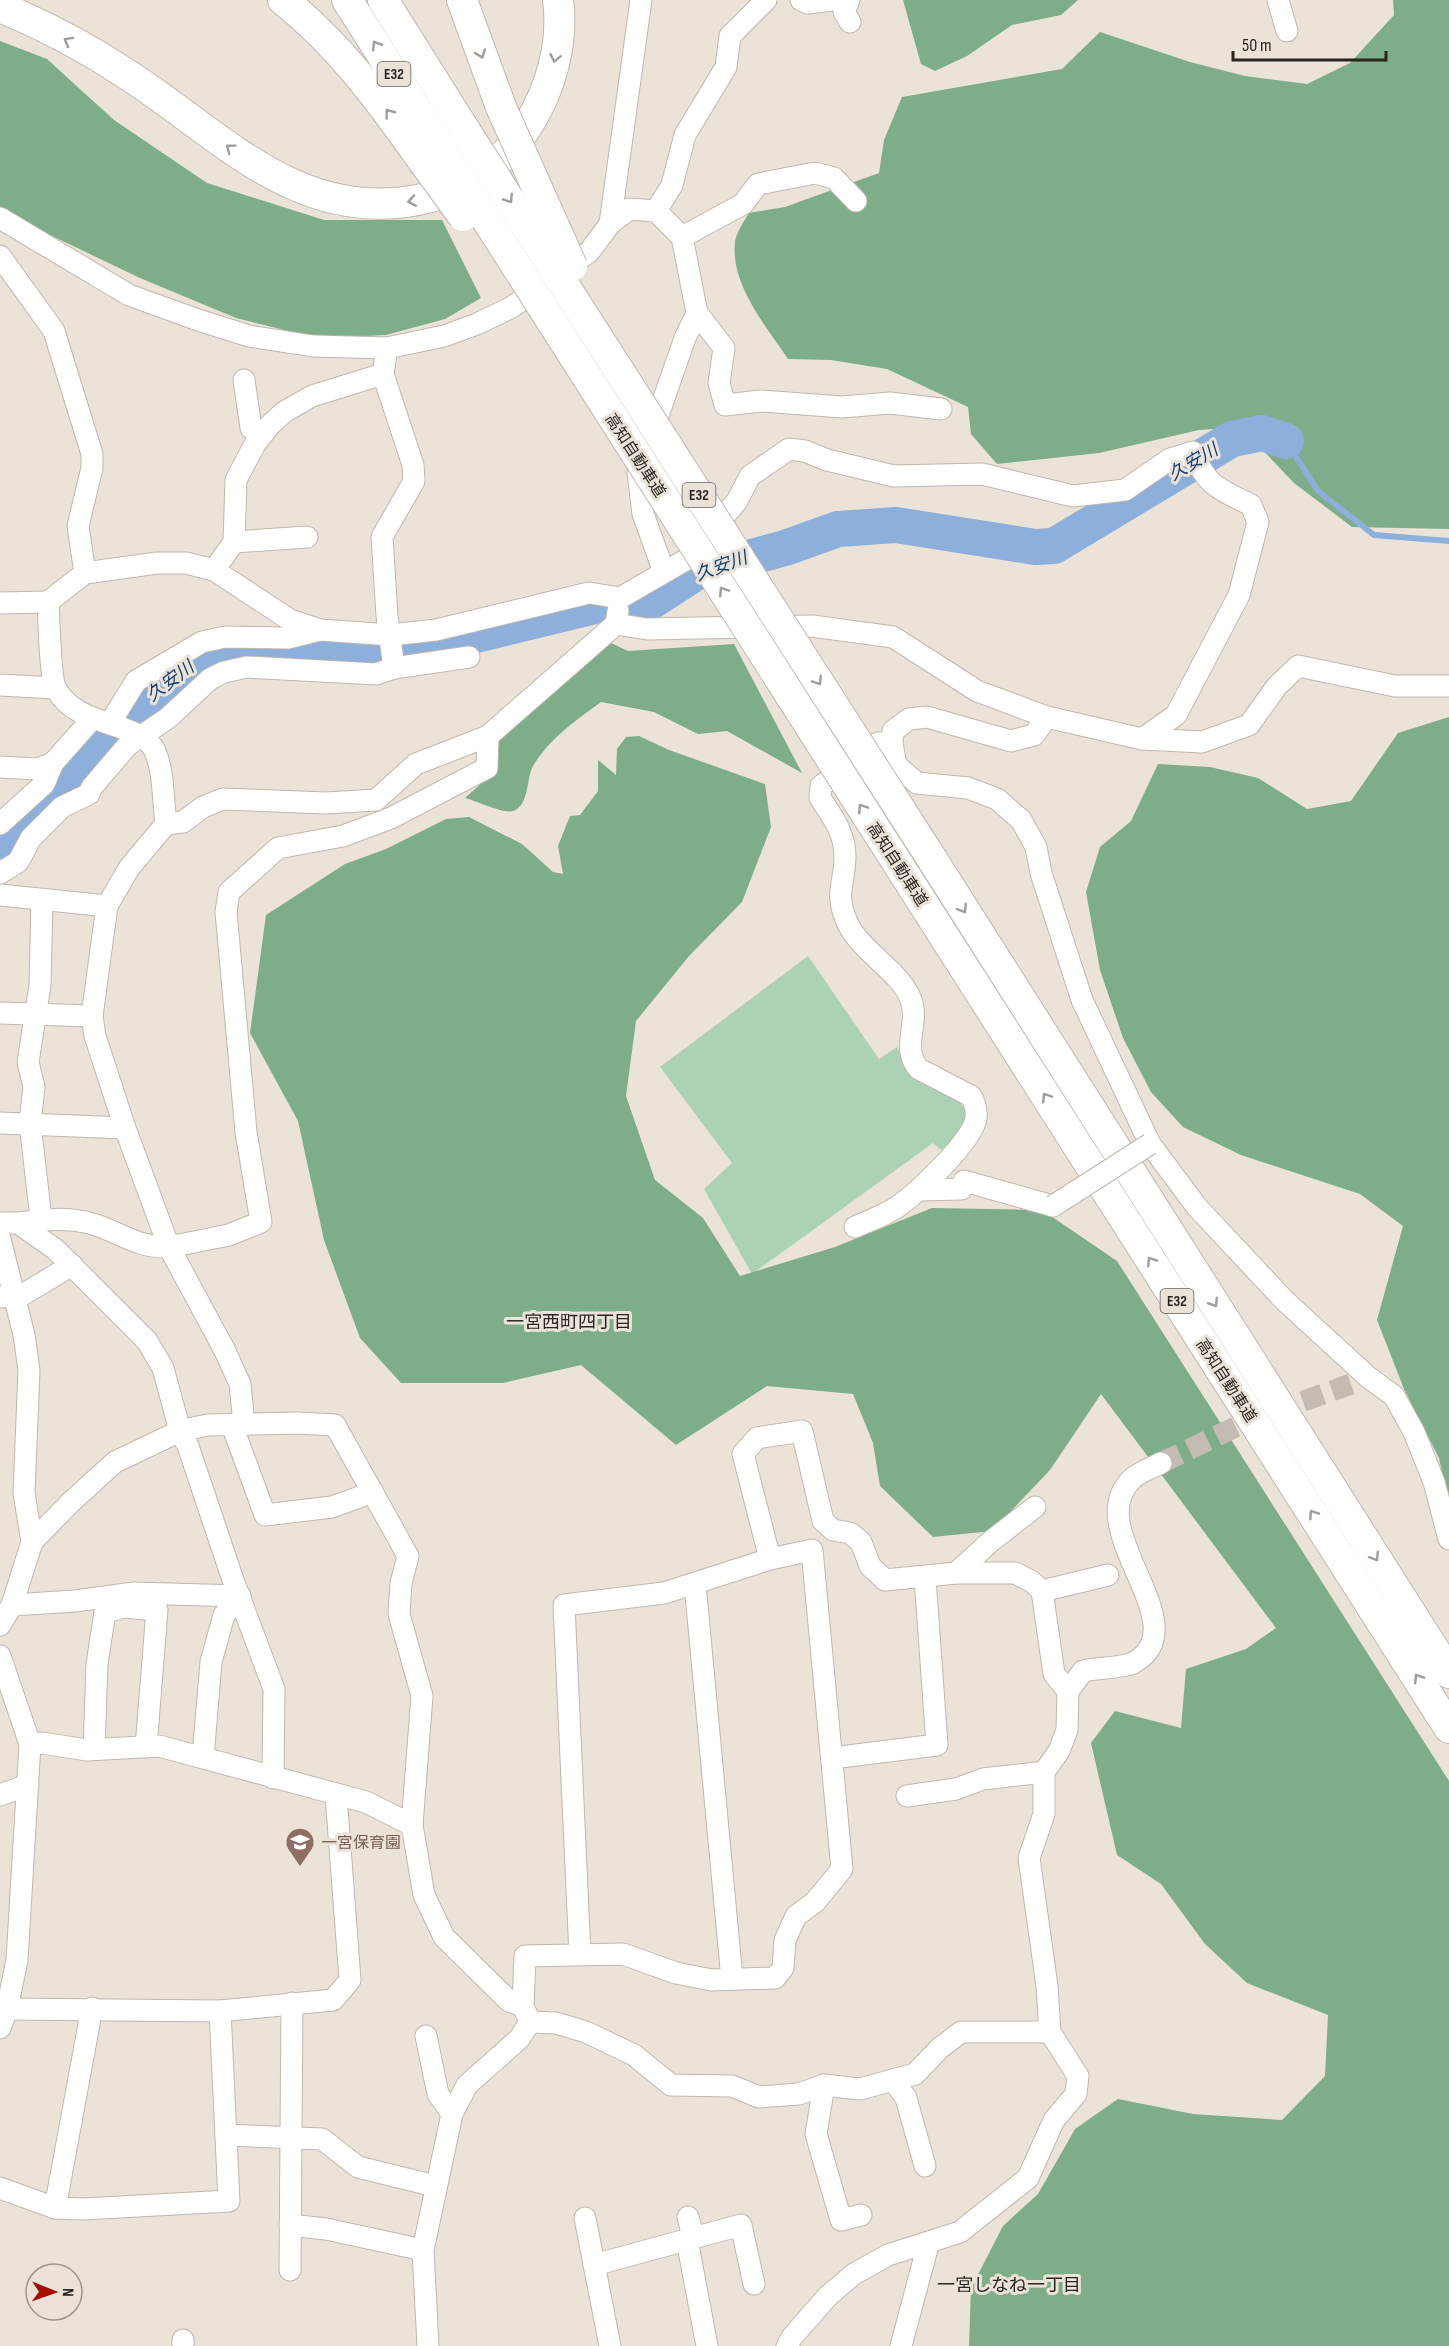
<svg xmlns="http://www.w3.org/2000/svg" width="1449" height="2346" viewBox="0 0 1449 2346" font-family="'Sofia Sans Condensed','Noto Sans JP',sans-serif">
<rect width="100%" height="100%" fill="#ebe2d8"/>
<!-- green -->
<path fill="#abd2b4" d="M808 956 879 1059 897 1047C911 1081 951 1083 970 1116L966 1128 941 1150 933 1143 752 1274 704 1189 732 1163 660 1067Z"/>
<!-- forest -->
<g fill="#7dae89">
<polygon points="903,0 1078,0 1061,15 1012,25 967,56 935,71 921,64"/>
<path d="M1393 0H1449V529L1352 527 1294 483 1241 427 1199 430 1099 453 997 464 971 434 968 407 887 369 831 360 788 359C766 326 730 284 735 242 736 233 744 221 749 213L785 207 879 173 884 140 902 97 1062 69 1100 32 1190 62 1245 76 1307 84 1350 63 1394 15Z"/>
<polygon points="0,41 47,59 114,120 207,183 324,220 442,220 481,298 445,319 386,335 317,338 236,318 140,278 0,211"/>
<path d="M611 643 628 651 734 644 802 773 727 731 698 734 654 712 601 702C575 721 550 738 533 766 526 778 530 805 513 811 503 814 477 801 465 798L494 772 495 737Z"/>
<polygon points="1449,717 1449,1505 1439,1458 1404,1389 1377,1320 1403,1226 1360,1194 1241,1155 1183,1127 1151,1092 1123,1038 1100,970 1086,892 1100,847 1131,821 1158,764 1210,767 1258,778 1307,809 1351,801 1398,733"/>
<polygon points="639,736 669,750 765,784 771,827 742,902 689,956 636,1021 626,1096 655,1180 703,1218 740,1276 835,1247 932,1208 1042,1210 1117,1261 1449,1781 1449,2346 969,2346 971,2288 1003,2226 1038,2194 1075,2129 1118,2099 1193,2114 1282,2120 1325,2076 1328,2015 1247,1983 1205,1944 1161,1884 1117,1855 1091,1743 1115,1711 1181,1728 1186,1669 1246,1649 1276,1628 1101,1394 1050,1470 992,1531 933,1537 880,1486 873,1443 853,1394 767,1386 676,1445 581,1365 503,1383 401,1383 360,1338 324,1240 298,1121 250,1033 266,915 345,864 386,849 446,819 469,817 522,844 553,872 563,874 558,846 570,816 580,815 598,791 598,760 616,775 617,749 626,737"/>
</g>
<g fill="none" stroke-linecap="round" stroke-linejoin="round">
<!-- stream -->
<polyline stroke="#8dafdc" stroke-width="6" points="1286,441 1318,491 1374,535 1449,541"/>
<!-- river -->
<polyline stroke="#8dafdc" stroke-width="36" points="0,841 74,780 150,694 183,667 213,653 248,647 363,653 410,651 599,605 643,607 697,572 785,548 838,529 896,525 1035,547 1054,546 1232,439 1262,433 1286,441"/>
<!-- minor-tunnel -->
<polyline stroke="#c4bcb3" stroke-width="21" stroke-dasharray="21 10" stroke-linecap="butt" points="1161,1463 1248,1421 1351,1384"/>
<!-- minor casing -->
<g stroke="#c0b7ad" stroke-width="23">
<g id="minor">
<polyline points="801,0 808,3 832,0"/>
<polyline points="849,0 844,12 850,22"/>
<polyline points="1278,0 1287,31"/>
<polyline points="656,211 672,185 685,135 726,67 730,36 766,0"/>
<polyline points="0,218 129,295 198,320 249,336 313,346 387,348 444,336 477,324 512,307 589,252 610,224 629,209 656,211 682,237 697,313 685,338 638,473 643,514 664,572"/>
<polyline points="610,224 641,0"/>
<polyline points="682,237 743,204 758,184 815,173 834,178 856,201"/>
<polyline points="0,256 54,331 92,454 92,468 78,526 85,573"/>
<polyline points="697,313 724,348 719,383 725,405 761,401 842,407 890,403 941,409"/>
<polyline points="383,374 413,465 414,481 382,537 387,616 394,668"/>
<polyline points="244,380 251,428 262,435"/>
<polyline points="234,542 307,537"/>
<polyline points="214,570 234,542 236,480 255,444 270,425 284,412 312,396 383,374 387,348"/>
<polyline points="0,603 48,602"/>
<polyline points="616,624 647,629 812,626 893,637 977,691 1047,717 1142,739 1202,742 1249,725 1277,686 1298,666 1395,686 1449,686"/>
<polyline points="0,685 55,688"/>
<polyline points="1047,717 1034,735 1011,741 927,717 909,719 893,731 892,743 896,765 917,783 968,788 997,799 1021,820 1036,847 1041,873 1082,1000 1150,1144 1197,1207 1284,1300 1368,1377 1394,1396 1414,1432 1434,1482 1449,1539"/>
<polyline points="110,723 136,681 202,642 225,637 288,638 320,630"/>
<path d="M488 736 487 768 391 818 343 836 278 848 229 892 226 912 246 1132 261 1222 229 1235 169 1247 125 1128 95 1036 92 1016 107 906 129 868 166 824C163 802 164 772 155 751 140 720 78 729 56 689 50 678 49 619 48 602L85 573 157 563H186L214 570 290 620 320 630 391 635 436 630 589 593 620 598 689 558 737 501 750 476 789 449 805 451 827 460 894 476 982 474 1073 496 1125 490 1170 459 1193 452C1207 487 1219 489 1251 505L1258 522 1239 595 1176 715 1142 739"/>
<polyline points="0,767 37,769 53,763"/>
<polyline points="0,824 44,784 53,763 92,719"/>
<polyline points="166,824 183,822 203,807 223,799 326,803 376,800 416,764 488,736 616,624 618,611"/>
<polyline points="0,873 18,862 31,838 62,807 89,794 92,787 128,745 168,718 210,679 224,672 247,667 376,674 394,668 469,657"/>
<polyline points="0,895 107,906"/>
<polyline points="0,1013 92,1016"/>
<polyline points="0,1123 125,1128"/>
<polyline points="918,1190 961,1189 964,1181 1053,1206"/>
<polyline points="41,1219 30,1123 34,1087 28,1062 40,985 42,900"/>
<polyline points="0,1223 18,1223 55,1249 147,1341 163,1368 180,1431 188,1446 233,1580 274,1689 273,1778"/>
<path d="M18 1223C43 1219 68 1217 93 1224 122 1233 137 1248 169 1247L224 1349 240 1384 244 1424"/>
<path d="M855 1227C868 1221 884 1216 897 1207 916 1194 974 1140 976 1118 977 1110 975 1103 971 1096L919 1069C900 1048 920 1024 911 1000 901 971 861 953 847 922 834 892 845 884 845 856 845 833 832 816 820 798L821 786 878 743H892"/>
<polyline points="0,1239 24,1335 29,1370 24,1493 32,1542 12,1605 0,1625"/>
<polyline points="0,1297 24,1294 72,1265"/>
<polyline points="232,1425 265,1515 332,1507 373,1492"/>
<polyline points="32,1542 71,1502 115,1462 180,1431 207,1425 297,1423 335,1425 408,1556 401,1583 399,1614 422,1696 412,1825 424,1895 444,1937 509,2001 523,2006"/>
<polyline points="770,1559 743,1454 757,1438 802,1431 823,1521 833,1530 850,1533 861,1542 870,1566 885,1580 956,1573 1015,1573 1031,1581 1042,1591 1054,1674 1068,1691"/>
<polyline points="956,1573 990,1542 1035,1507"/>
<polyline points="695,1584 732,1979"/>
<polyline points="1042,1591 1108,1575"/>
<polyline points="12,1605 75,1601 134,1593 240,1596"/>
<polyline points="0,1656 30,1744 17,1960 7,2009 0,2028"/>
<polyline points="30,1744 42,1743 87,1750 159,1746 366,1802 412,1825"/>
<polyline points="94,1749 97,1664 105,1612 124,1607 157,1610 146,1747"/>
<polyline points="203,1757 211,1662 224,1615 240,1596"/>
<polyline points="832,1758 937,1745 925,1578"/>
<polyline points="0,1795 28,1785"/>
<polyline points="907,1796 956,1789 983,1779 1044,1772"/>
<polyline points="7,2009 220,2011 333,2000 350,1980 336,1795"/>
<polyline points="530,2022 556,2023 586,2032 634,2055 671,2085 732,2086 759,2097 799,2094 824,2085 860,2089 915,2074 940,2048 961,2032 1050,2032"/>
<polyline points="426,2036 438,2094 452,2114"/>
<polyline points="893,2080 906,2098 925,2166"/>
<polyline points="824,2085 816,2134 841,2220 861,2215"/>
<polyline points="226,2135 322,2139 358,2167 435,2186"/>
<polyline points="0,2188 55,2208 83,2209 229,2201 220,2011"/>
<polyline points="55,2208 92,2008"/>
<polyline points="688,2217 693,2236"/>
<polyline points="585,2218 610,2346"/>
<polyline points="290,2225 326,2229 423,2250"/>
<polyline points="687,2240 707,2346"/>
<polyline points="594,2265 741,2225 754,2284"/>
<polyline points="290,2270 292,2003"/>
<polyline points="183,2346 183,2340"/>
<polyline points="428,2346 423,2250 452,2114 467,2085 519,2039 530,2022 523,2006 525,1956 623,1954 676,1973 712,1980 775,1978 783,1968 785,1940 796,1916 815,1902 842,1869 812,1550 770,1559 664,1593 564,1605 580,1955"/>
<path d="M787 2346 792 2337 828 2296 854 2274 888 2255 960 2232 1028 2178 1054 2120 1076 2094 1078 2076 1050 2032 1047 1986 1029 1858 1044 1814V1772L1059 1751 1067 1730 1068 1691 1083 1671C1095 1668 1123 1668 1133 1663 1201 1626 1079 1529 1132 1479 1139 1472 1152 1468 1161 1463"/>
<polyline points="901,2346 928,2245"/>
</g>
</g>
<!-- highway casing -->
<g stroke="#c0b7ad" stroke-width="32">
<g id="highway">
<path d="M283 0C340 45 381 102 423 161"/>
<polyline points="347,0 441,148"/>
<polyline points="383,0 466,132"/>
<polyline points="462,0 501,107"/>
<path d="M0 7C44 25 89 49 128 75 221 135 297 223 418 200 453 193 485 176 508 151 544 112 565 53 558 0"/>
<polyline points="932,859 1449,1673"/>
<polyline points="905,875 1449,1728"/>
</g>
</g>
<!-- minor -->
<use href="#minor" stroke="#fff" stroke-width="21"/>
<!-- highway -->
<use href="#highway" stroke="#fff" stroke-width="30"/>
<!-- minor-bridge casing -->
<g stroke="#c0b7ad" stroke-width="23" stroke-linecap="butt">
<polyline id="minor-bridge" points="1053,1206 1150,1144"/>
</g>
<!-- highway-bridge casing -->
<g stroke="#c0b7ad" stroke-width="32" stroke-linecap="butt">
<g id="highway-bridge">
<polyline points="501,107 572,266"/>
<polyline points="466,132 932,859"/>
<polyline points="441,148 905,875"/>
<polyline points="423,161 463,216"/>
</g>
</g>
<!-- minor-bridge -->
<use href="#minor-bridge" stroke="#fff" stroke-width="21"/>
<!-- highway-bridge -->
<use href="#highway-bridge" stroke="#fff" stroke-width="30"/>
</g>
<!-- one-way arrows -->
<defs><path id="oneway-chevron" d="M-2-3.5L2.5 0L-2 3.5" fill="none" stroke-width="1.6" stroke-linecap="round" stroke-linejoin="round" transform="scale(1.5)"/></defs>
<g stroke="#9e9d9b">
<use href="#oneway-chevron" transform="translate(68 41) rotate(-151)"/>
<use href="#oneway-chevron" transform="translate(376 45) rotate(-122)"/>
<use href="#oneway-chevron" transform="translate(481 54) rotate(70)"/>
<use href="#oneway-chevron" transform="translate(555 58) rotate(102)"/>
<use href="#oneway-chevron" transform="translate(389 113) rotate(-127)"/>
<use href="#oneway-chevron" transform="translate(230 148) rotate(-143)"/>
<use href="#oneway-chevron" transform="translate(509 199) rotate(57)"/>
<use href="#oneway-chevron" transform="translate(412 201) rotate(171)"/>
<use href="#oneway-chevron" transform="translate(723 591) rotate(-123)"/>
<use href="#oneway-chevron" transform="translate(818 681) rotate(57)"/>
<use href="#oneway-chevron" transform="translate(862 808) rotate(-123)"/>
<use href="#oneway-chevron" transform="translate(963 909) rotate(58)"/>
<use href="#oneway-chevron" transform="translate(1046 1097) rotate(-123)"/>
<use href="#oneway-chevron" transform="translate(1151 1261) rotate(-123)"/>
<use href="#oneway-chevron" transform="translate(1214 1303) rotate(58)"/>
<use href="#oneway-chevron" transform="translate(1313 1514) rotate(-123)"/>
<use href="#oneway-chevron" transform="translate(1375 1557) rotate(58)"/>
<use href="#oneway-chevron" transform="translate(1418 1678) rotate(-123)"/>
</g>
<!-- icons -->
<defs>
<g id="school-pin" transform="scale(1.5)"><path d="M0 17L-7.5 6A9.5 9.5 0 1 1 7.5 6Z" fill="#8d6e63" stroke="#ebe2d8"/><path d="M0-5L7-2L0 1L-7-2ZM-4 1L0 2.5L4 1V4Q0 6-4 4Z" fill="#fff"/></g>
</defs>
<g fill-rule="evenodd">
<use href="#school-pin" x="300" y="1842"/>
</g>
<g text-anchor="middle" stroke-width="6" stroke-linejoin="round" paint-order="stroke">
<!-- shield labels -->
<g fill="#ebe2d8" stroke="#625e58" stroke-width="1.5">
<rect x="377.5" y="62" width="33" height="24" rx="4.5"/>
<rect x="682.5" y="483" width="33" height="24" rx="4.5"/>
<rect x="1160.5" y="1289" width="33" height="24" rx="4.5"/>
</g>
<g font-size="15" font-weight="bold" fill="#282521">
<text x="394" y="79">E32</text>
<text x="699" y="500">E32</text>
<text x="1177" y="1306">E32</text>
</g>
<!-- street labels -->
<g font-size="16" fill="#282521" stroke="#ebe2d8">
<text transform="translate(636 455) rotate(57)" y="6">高知自動車道</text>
<text transform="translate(898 864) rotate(57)" y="6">高知自動車道</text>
<text transform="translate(1227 1380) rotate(57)" y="6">高知自動車道</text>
</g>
<!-- education labels -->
<g font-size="16" fill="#785e54" stroke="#ebe2d8" text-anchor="start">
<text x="321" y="1848">一宮保育園</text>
</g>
<!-- water labels -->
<g font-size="18" font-style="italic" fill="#113f75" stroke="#ebe2d8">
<text transform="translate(1193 462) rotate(-31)" y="6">久安川</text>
<text transform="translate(721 566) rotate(-20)" y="6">久安川</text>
<text transform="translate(170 681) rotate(-37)" y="6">久安川</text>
</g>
<!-- neighbourhood labels -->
<g font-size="18" fill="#282521" stroke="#ebe2d8">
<text x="569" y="1328">一宮西町四丁目</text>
<text x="1009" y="2291">一宮しなね一丁目</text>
</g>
</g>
<!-- north arrow -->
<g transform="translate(54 2292) rotate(91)"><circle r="28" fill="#ebe2d8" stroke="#9d968f" stroke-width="1.5"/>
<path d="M0-4.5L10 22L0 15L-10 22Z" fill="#a40e02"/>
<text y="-9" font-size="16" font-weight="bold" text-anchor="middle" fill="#282521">N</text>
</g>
<!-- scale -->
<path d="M1233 51v9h153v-9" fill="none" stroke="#282521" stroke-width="3"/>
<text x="1242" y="51" font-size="18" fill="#282521" stroke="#ebe2d8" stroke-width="4.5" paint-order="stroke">50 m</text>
</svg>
